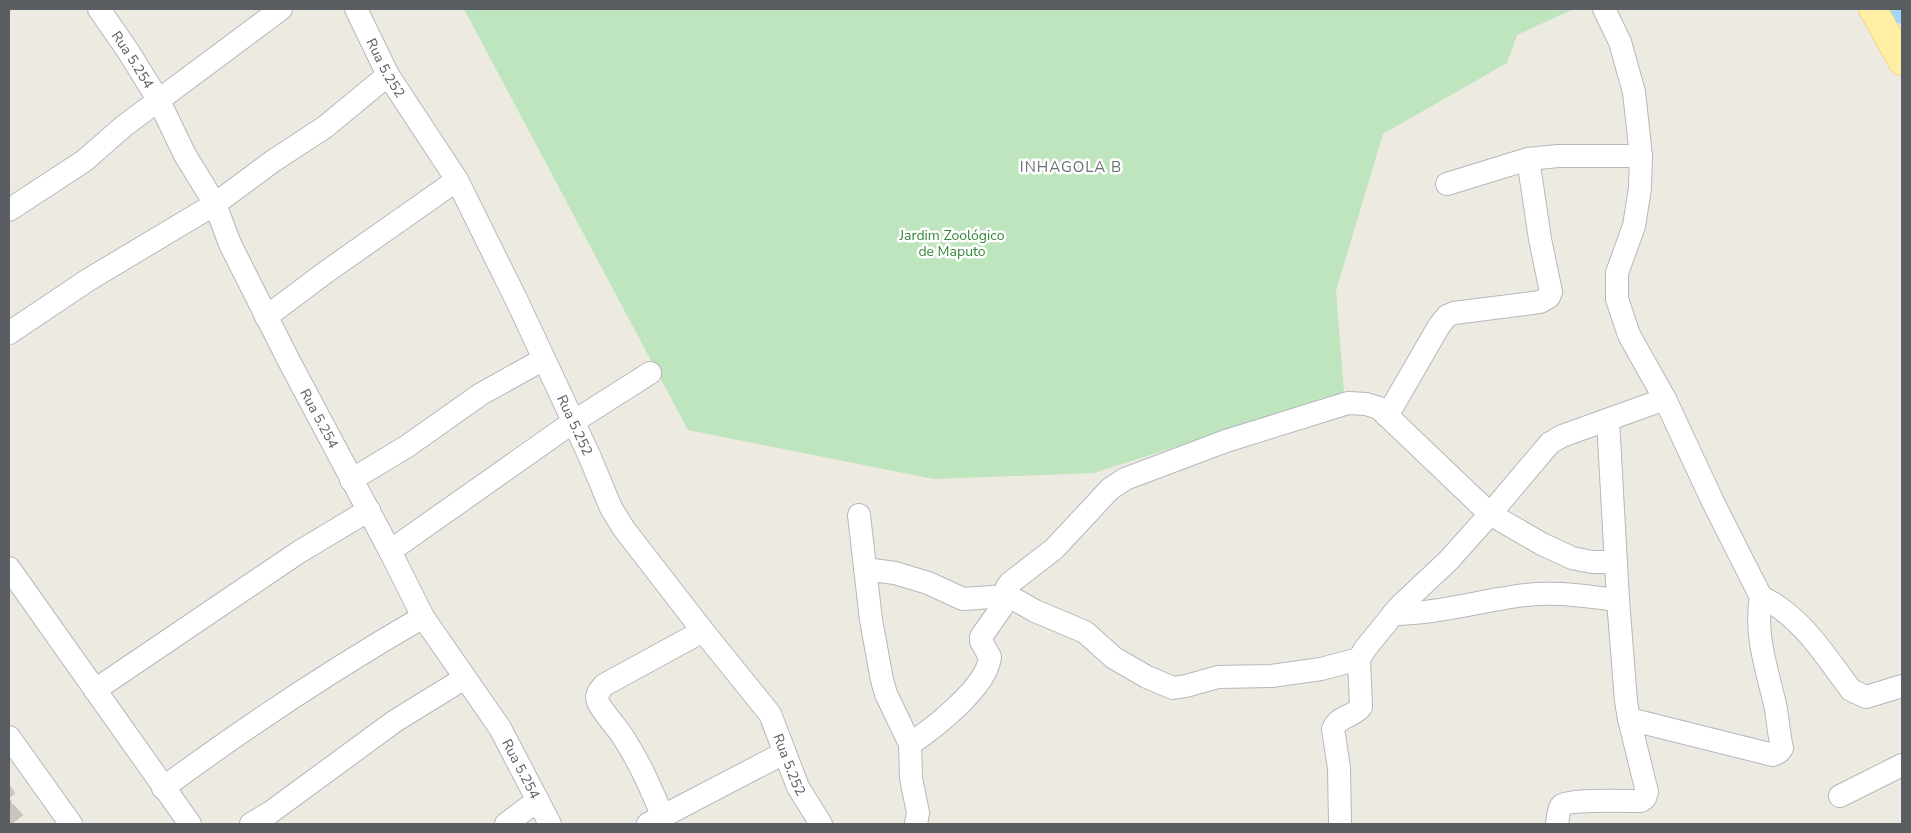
<svg xmlns="http://www.w3.org/2000/svg" width="1911" height="833" viewBox="0 0 1911 833" font-family="'Nunito Sans',sans-serif">
<rect width="100%" height="100%" fill="#edeae1"/>
<!-- green -->
<polygon fill="#bee5bd" points="464,9 1574,9 1517,35 1507,63 1383,134 1336,291 1344,393 1094,473 934,479 688,430"/>
<!-- shadow -->
<polygon fill="#0003" points="9,798 12,802 11,803 21,815 11,824 9,824"/>
<g fill="none" stroke-linecap="round" stroke-linejoin="round">
<!-- river -->
<polyline stroke="#9fd7ff" stroke-width="26" points="1901,9 1902,11"/>
</g>
<!-- building -->
<g fill="#c8c5bf" stroke="#d2ccc0">
<polygon points="9,785 15,793 11,797 9,795"/>
<polygon points="13,804 23,815 13,823 14,824 9,824 9,808"/>
</g>
<g fill="none" stroke-linecap="round" stroke-linejoin="round">
<!-- minor casing -->
<g stroke="#b4b8bc" stroke-width="24">
<g id="minor">
<path id="s1" d="M99 9 128 51 159 101 185 155 215 204 230 244 289 361 390 551 423 617 500 728 550 824"/>
<path id="s2" d="M356 9 388 75 457 180 517 301 589 455 611 508 624 529 703 631 770 714 798 787 821 824"/>
<path d="M1604 9 1620 42 1634 92 1641 156 1640 188 1634 226 1617 273V299L1629 335 1665 399 1713 502 1761 597C1754 636 1768 672 1776 709 1778 722 1779 735 1782 748L1779 752 1773 755 1629 719"/>
<polyline points="1447,184 1528,159 1558,156 1641,156"/>
<polyline points="9,210 84,161 124,126 281,9"/>
<polyline points="266,317 326,272 457,180"/>
<polyline points="9,333 88,280 215,204 273,161 325,127 388,75"/>
<polyline points="1387,416 1439,326 1447,316 1454,313 1540,302 1549,297 1551,292 1540,239 1528,159"/>
<polyline points="351,480 406,447 481,394 544,359"/>
<polyline points="859,515 871,620 882,680 886,694 910,744 911,778 918,813 916,824"/>
<polyline points="390,551 573,422 650,373"/>
<polyline points="9,568 190,824"/>
<polyline points="865,569 895,573 928,583 963,599 1005,596 1014,599 1035,611 1085,632 1114,658 1147,677 1173,688 1186,686 1218,677 1271,676 1321,669 1359,659"/>
<path d="M1761 597C1801 615 1826 657 1851 690L1866 697 1902 686"/>
<path d="M1393 614C1439 614 1482 600 1526 595 1557 591 1588 597 1618 600"/>
<polyline points="95,690 299,552 369,510"/>
<polyline points="9,737 71,824"/>
<path d="M910 744C934 728 987 687 990 657L981 641V637L1002 607 1007 587 1010 583 1054 549 1110 489 1125 479 1226 441 1348 403 1366 404 1379 408 1490 514 1542 544 1572 558 1592 562H1616"/>
<path d="M163 788C247 726 333 669 423 617"/>
<polyline points="1840,796 1902,765"/>
<path d="M663 817C651 789 641 765 625 740 619 729 602 712 598 702 595 695 600 690 604 685L703 631"/>
<polyline points="251,824 271,812 395,721 465,678"/>
<polyline points="506,824 538,800"/>
<polyline points="648,824 784,753"/>
<path d="M1340 824 1339 768 1333 729C1338 716 1353 717 1361 707L1359 659 1365 649 1399 607 1449 560 1490 514 1550 443 1562 436 1665 399"/>
<path d="M1557 824C1558 819 1558 809 1562 805 1569 799 1629 801 1641 801L1645 798 1647 792 1629 719 1626 701 1618 600 1608 420"/>
</g>
</g>
<!-- major casing -->
<g stroke="#f1c456" stroke-width="29">
<polyline id="major" points="1873,9 1902,61"/>
</g>
<!-- minor -->
<use href="#minor" stroke="#fff" stroke-width="22"/>
<!-- major -->
<use href="#major" stroke="#ffefa4" stroke-width="28"/>
</g>
<g text-anchor="middle" stroke-width="5" stroke-linejoin="round" paint-order="stroke">
<!-- street labels -->
<g font-size="14" fill="#5a5e62" stroke="#fff">
<text dy="5" stroke="none"><textPath href="#s1" startOffset="61">Rua 5.254</textPath></text>
<text dy="5" stroke="none"><textPath href="#s2" startOffset="66">Rua 5.252</textPath></text>
<text dy="5" stroke="none"><textPath href="#s1" startOffset="466">Rua 5.254</textPath></text>
<text dy="5" stroke="none"><textPath href="#s2" startOffset="471">Rua 5.252</textPath></text>
<text dy="5" stroke="none"><textPath href="#s2" startOffset="876">Rua 5.252</textPath></text>
<text dy="5" stroke="none"><textPath href="#s1" startOffset="871">Rua 5.254</textPath></text>
</g>
<!-- park labels -->
<g font-size="14" fill="#358638" stroke="#fff">
<text x="952" y="240">Jardim Zoológico<tspan x="952" dy="16">de Maputo</tspan></text>
</g>
<!-- neighbourhood labels -->
<g font-size="15" letter-spacing="1" fill="#6b7074" stroke="#fff">
<text x="1071" y="172">INHAGOLA B</text>
</g>
</g>
<!-- border -->
<rect width="1911" height="833" fill="none" stroke="#5a5e62" stroke-width="20"/>
</svg>
